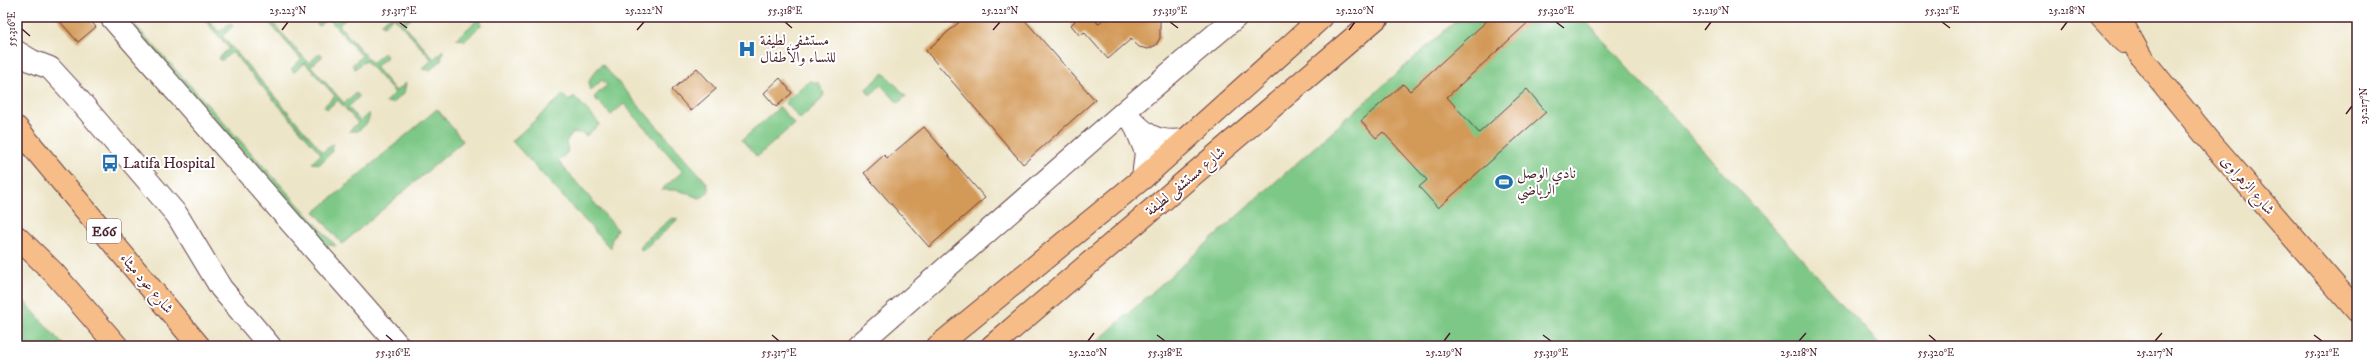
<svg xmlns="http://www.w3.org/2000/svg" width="2374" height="363" viewBox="0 0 2374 363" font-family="'IM FELL DW Pica',Amiri,serif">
<rect width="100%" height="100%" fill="#fff"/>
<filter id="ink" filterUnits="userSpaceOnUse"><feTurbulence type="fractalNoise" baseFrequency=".025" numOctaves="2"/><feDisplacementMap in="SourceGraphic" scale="8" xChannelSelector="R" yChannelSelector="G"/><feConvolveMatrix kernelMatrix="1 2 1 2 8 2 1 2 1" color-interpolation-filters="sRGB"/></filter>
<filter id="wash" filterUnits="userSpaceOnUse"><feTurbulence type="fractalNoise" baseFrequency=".012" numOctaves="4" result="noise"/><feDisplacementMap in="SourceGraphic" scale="16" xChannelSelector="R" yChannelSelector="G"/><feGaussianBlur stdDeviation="0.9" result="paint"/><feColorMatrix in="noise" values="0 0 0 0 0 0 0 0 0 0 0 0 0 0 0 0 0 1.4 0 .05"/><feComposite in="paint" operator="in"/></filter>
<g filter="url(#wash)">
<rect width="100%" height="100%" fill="#ede5c8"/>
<!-- green -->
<g fill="#7dc886" stroke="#647458">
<polygon points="202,17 206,17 219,32 230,23 233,26 222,36 323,152 334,143 331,153 320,164 312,163 321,154 232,52 221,61 219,58 229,48"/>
<path d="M264 17H273L270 20 309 63 320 53 323 56 311 66 344 103 356 93 359 97 348 107 360 121 369 113C371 121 364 126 358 131H349L358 123 338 100 327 109 324 106 335 96 305 63 294 72 291 69 301 59Z"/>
<polygon points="322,17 331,17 336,22 341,17 348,17 339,25 372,63 384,53 387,57 375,67 396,91 406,83 404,93 392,103 385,102 395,93 365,60 355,69 352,65 362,56 328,18 319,26 316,23"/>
<polygon points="389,17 397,17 401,22 407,17 413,17 404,25 434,59 443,50 441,61 430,70 422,69 432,60 394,17 384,26 381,24"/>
<polygon points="481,17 481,25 466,40 456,39"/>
<polygon points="1460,17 1582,17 1881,346 1092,346"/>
<polygon points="134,24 336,246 324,244 132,26"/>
<path d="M602 64 707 183 709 191 703 197 699 198 678 190H661L683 171 624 104 611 115 594 97 607 85 602 80 590 91C586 79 594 73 602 64Z"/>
<polygon points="884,73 906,96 898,103 881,85 870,95 866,89"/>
<polygon points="811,81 819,83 824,94 820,101 800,119 785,102 804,85"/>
<polygon points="563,95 569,101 574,96 600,124 586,136 582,133 572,133 566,142 568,152 558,161 617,229 611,242 611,249 512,141"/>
<polygon points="780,107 794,124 757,157 742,140"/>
<polygon points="437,109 463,141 342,244 315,212"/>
<polygon points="672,218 678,219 644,250 641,250 640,245"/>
<polygon points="17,293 64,346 17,346"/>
</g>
<g id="blocks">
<!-- building -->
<g fill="#d39956">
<polygon points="56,17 87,17 96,27 78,42"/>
<polygon points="965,17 1022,17 1095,100 1023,164 926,51"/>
<polygon points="1071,17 1100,17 1096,21 1098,24 1106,17 1160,17 1160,38 1156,45 1148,49 1139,47 1131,39 1108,59 1084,32 1080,36 1071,25 1075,21"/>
<polygon points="1491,17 1534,17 1447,97 1479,133 1527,89 1546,112 1438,208 1419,187 1427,180 1383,132 1376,138 1361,121 1403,84 1410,91"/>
<polygon points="697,68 716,89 691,111 672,90"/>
<polygon points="780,78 792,93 776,107 764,93"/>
<polygon points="924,127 985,198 929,247 864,173 884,155 887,158"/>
</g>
</g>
</g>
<g filter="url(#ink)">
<use href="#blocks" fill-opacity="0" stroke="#623d43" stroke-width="1"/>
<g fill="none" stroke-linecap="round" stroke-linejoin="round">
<!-- minor casing -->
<g stroke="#623d43" stroke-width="24">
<g id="minor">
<polyline points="111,17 399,346"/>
<polyline points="17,52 32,61 50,68 73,93 177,215 221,288 270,346"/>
<path d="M1124 112C1144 134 1154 144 1185 140"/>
<polyline points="1135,125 1146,152 1143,178"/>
<polyline points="857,346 1124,112 1236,17"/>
</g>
</g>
<!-- major casing -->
<g stroke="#623d43" stroke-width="24">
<g id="major">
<polyline points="2101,17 2124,42"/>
<polyline points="2119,17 2141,57 2214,146 2357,311"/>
<polyline points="938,346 1143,178 1322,17"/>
<polyline points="992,346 1378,17"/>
</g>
</g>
<!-- highway casing -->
<g stroke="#623d43" stroke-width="24">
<g id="highway">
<polyline points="17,128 199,346"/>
<polyline points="17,237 53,272 117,346"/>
</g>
</g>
<!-- minor -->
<use href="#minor" stroke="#fff" stroke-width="22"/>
<!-- major -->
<use href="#major" stroke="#f7bd88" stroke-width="22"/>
<!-- highway -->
<use href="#highway" stroke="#f7bd88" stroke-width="22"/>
</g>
</g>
<!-- ticks -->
<path fill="none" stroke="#4a1f2b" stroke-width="1.5" d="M399 22 407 28M785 22 792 28M1170 22 1178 28M1556 22 1564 28M1942 22 1950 28M22 29 30 36M282 30 288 22M637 30 644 22M993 30 1000 22M1349 30 1355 22M1705 30 1711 22M2061 30 2067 22M2346 114 2352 106M386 335 393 341M772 335 779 341M1157 335 1165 341M1543 335 1551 341M1929 335 1936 341M2314 335 2322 341M1088 341 1094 333M1444 341 1450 333M1799 341 1806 333M2155 341 2162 333"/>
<!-- icons -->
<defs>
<g id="hospital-bare" transform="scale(1.38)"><path d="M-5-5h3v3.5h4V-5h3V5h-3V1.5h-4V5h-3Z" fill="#1f6fb2" stroke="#fff" stroke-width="2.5" paint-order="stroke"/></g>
<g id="bus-bare" transform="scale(1.38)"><path d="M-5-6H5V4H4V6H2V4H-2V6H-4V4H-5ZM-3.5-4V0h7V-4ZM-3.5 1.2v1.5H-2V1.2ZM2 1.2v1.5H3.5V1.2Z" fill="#1f6fb2" stroke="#fff" stroke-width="2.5" paint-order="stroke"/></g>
<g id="stadium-bare" transform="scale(1.38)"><path d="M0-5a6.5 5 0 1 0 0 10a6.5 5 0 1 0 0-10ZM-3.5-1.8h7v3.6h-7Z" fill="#1f6fb2" stroke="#fff" stroke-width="2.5" paint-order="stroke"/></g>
</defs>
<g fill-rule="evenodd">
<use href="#hospital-bare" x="747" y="49"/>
<use href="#bus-bare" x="110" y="163"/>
<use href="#stadium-bare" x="1504" y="182"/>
</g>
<g text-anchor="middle" stroke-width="4" stroke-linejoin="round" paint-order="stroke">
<!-- shield labels -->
<rect fill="#fff" stroke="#80626b" stroke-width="1" x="87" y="219" width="34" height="24" rx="3"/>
<g font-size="14" font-weight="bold" fill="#4a1f2b">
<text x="104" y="236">E66</text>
</g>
<!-- poi labels -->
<g font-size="15" fill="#4a1f2b" stroke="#fff" text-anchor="start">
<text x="760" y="45">مستشفى لطيفة<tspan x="760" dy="17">للنساء والأطفال</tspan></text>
<text x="123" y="168">Latifa Hospital</text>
<text x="1517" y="178">نادي الوصل<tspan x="1517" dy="17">الرياضي</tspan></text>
</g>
<!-- street labels -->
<g font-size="15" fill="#4a1f2b" stroke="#fff">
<text transform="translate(1185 181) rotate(-40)" y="5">شارع مستشفى لطيفة</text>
<text transform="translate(2248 185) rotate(49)" y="5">شارع الزهراوى</text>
<text transform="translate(147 283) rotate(50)" y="5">شارع عود ميثاء</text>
</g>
</g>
<!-- margin -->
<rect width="2374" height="363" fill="none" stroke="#fff" stroke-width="44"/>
<rect x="22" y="22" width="2330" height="319" fill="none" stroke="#4a1f2b" stroke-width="1.5"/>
<g font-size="10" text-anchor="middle" fill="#4a1f2b">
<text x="288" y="14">25.223°N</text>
<text x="399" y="14">55.317°E</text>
<text x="644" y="14">25.222°N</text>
<text x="785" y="14">55.318°E</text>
<text x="1000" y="14">25.221°N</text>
<text x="1170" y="14">55.319°E</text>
<text x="1355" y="14">25.220°N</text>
<text x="1556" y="14">55.320°E</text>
<text x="1711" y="14">25.219°N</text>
<text x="1942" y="14">55.321°E</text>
<text x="2067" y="14">25.218°N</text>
<text transform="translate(11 29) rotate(-90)" y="4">55.316°E</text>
<text transform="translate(2363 106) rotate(-90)" y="4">25.217°N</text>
<text x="393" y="356">55.316°E</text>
<text x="779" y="356">55.317°E</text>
<text x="1088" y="356">25.220°N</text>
<text x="1165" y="356">55.318°E</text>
<text x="1444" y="356">25.219°N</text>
<text x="1551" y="356">55.319°E</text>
<text x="1799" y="356">25.218°N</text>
<text x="1936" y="356">55.320°E</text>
<text x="2155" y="356">25.217°N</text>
<text x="2322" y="356">55.321°E</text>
</g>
</svg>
